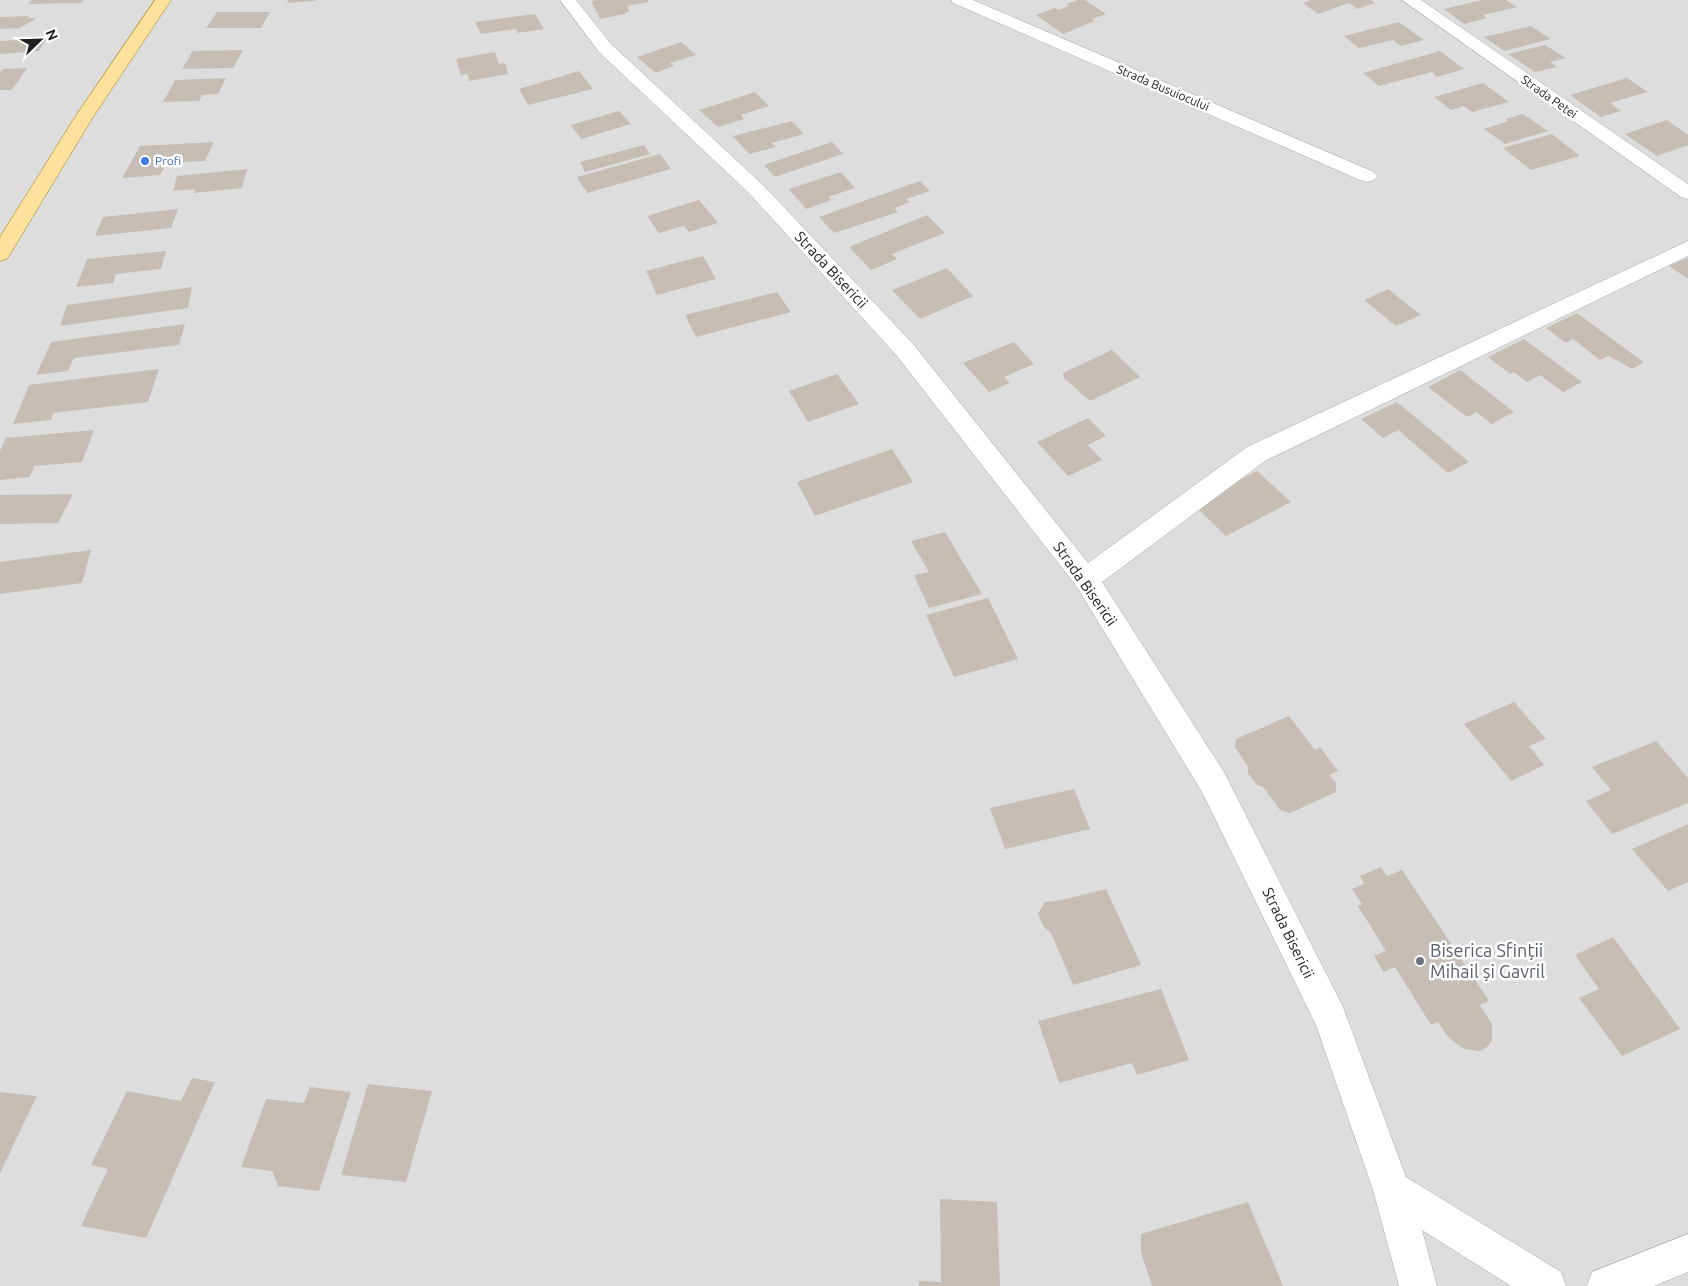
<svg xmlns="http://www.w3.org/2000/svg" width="1688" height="1286" viewBox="0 0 1688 1286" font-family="Ubuntu,sans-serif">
<rect width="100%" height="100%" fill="#f1efe6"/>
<!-- residential -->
<rect fill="#dedddd" x="0" y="0" width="1688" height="1286"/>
<!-- building -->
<g fill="#c6beb5">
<polygon points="32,0 83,0 80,3 28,4"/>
<polygon points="288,0 315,0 315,1 287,3"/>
<polygon points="597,0 648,0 649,2 627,6 629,11 624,14 600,19 591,1"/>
<polygon points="1078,0 1085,0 1106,14 1092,19 1095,21 1063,34 1036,15 1055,8 1058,10 1069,6 1066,4"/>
<polygon points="1311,0 1371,0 1375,3 1357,9 1349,3 1318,14 1303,3"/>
<polygon points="1482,0 1506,0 1517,7 1483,15 1487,18 1464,24 1444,9"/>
<polygon points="217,12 270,12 261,28 206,28"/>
<polygon points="535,14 544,29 518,33 516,29 481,34 475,22"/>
<polygon points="30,16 27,18 35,18 35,19 20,28 0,29 0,17"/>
<polygon points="1399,22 1424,40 1401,46 1393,40 1359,48 1344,36"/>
<polygon points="1531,26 1551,39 1504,51 1484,37"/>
<polygon points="47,38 39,51 0,54 0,41"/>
<polygon points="681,42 696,55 670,63 674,66 656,73 637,57"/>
<polygon points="1545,45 1566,58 1550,62 1557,67 1535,72 1508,54"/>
<polygon points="243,50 233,68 182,69 193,51"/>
<polygon points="1440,51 1464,69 1437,77 1432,72 1379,86 1363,73"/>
<polygon points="495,52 499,64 505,63 508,74 469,81 468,74 461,75 456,59"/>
<polygon points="27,68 12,90 0,90 0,73 3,69"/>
<polygon points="579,71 593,89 528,105 519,89"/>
<polygon points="226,78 218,94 202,95 199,101 163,102 175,80"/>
<polygon points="1627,78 1648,92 1610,103 1621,111 1601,117 1570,95"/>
<polygon points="1483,83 1509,102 1472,112 1464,106 1451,110 1434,97"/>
<polygon points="755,92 769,106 741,115 744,119 718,127 699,110"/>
<polygon points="619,111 631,124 581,139 571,125"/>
<polygon points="1523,114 1548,131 1505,144 1484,129 1508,121 1505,119"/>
<polygon points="1667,120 1688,135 1688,145 1657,156 1625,134"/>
<polygon points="792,121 804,134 772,143 776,147 749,154 733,136"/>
<polygon points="1552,134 1580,156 1531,170 1503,148"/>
<polygon points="214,142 205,161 167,163 160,175 122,178 140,146"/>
<polygon points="832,142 843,154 775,177 764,165"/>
<polygon points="644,145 650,154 585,172 580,162"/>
<polygon points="660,154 671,169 587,193 577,177"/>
<polygon points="247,169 242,188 194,193 195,189 173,191 177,176"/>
<polygon points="841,172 855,188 828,197 832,200 806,209 789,189"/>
<polygon points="920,181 930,191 906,199 910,202 895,208 898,212 834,233 819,217"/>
<polygon points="699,200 718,223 689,232 684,226 659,233 647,216"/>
<polygon points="178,209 171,228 95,236 103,217"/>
<polygon points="927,215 945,233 892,254 897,259 871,270 849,247"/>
<polygon points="166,251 161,269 116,274 113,283 76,287 87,259"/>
<polygon points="703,256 716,279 657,295 646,271"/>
<polygon points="1688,258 1688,279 1669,266"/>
<polygon points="947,268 973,296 920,319 892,290"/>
<polygon points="192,287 188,308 60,326 67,305"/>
<polygon points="1388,289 1421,315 1396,326 1364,300"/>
<polygon points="777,292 791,312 696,337 685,315"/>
<polygon points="1577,313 1642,361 1643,363 1632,369 1609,356 1600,360 1573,339 1566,343 1546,328"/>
<polygon points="185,324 179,345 74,358 68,371 36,375 51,342"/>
<polygon points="1524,339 1582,382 1563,392 1540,375 1527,382 1514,372 1510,374 1488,357"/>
<polygon points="1014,342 1034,364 1004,377 1010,383 989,392 963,363"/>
<polygon points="1112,350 1140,377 1090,401 1064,378 1063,373"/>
<polygon points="159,369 148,402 53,413 51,420 13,424 29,385"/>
<polygon points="1460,370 1514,412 1491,424 1477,412 1467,417 1428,387"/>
<polygon points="837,374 859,404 808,422 789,391"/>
<polygon points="1397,402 1449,445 1469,462 1448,473 1398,430 1383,438 1361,419"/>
<polygon points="1088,418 1106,436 1088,445 1102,460 1068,476 1037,442"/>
<polygon points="94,430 82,462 34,466 30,477 0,480 0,451 6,438"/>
<polygon points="892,449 913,482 815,516 797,482"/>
<polygon points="1257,471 1291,502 1226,536 1193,504"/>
<polygon points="73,494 58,523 0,524 0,495"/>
<polygon points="945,532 982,594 929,608 914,575 929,572 911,541"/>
<polygon points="91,550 82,583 0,594 0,562"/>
<polygon points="988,598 1018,659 954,677 926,615"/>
<polygon points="1514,702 1546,739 1529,746 1544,765 1511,781 1464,724"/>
<polygon points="1289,716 1315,750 1320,747 1338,771 1329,775 1336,783 1336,792 1290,813 1280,810 1263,787 1257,785 1248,773 1248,767 1235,747 1236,739"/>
<polygon points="1656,741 1688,778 1688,803 1612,834 1586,801 1611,790 1592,767"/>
<polygon points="1074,789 1090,829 1005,849 990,808"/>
<polygon points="1688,824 1688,882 1668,891 1632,849"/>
<polygon points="1381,867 1387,876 1402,870 1489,1001 1480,1005 1492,1024 1492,1041 1487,1047 1480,1051 1464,1049 1449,1038 1438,1022 1431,1025 1395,967 1384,972 1374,956 1386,951 1358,906 1362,904 1352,889 1364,884 1360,876"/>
<polygon points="1106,889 1141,965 1073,985 1051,933 1044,927 1038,914 1045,902 1062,900"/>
<polygon points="1613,937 1680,1029 1622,1056 1579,998 1599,989 1575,955"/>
<polygon points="1161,989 1189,1060 1137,1075 1132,1063 1059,1083 1038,1021"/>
<polygon points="192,1078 215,1082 146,1238 81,1226 108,1169 91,1165 127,1091 181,1101"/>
<polygon points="368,1084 432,1091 406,1182 341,1175"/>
<polygon points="310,1087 351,1092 319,1191 278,1186 272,1171 241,1167 266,1099 304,1103"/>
<polygon points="0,1092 37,1096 0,1173"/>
<polygon points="940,1199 997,1202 1000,1286 919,1286 919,1281 941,1282"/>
<polygon points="1248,1202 1283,1286 1152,1286 1141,1252 1141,1234"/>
</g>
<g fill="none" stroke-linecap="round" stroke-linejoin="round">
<!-- minor casing -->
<g stroke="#a7a7a7" stroke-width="1">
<g id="minor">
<polygon points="560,0 576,0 611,44 764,186 913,344 1088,563 1247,447 1688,241 1688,256 1265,461 1102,582 1224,772 1343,1007 1406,1177 1561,1272 1566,1286 1511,1286 1422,1230 1437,1286 1399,1286 1373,1190 1316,1025 1202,792 1077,587 897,356 750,194 599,52"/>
<polygon points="951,0 973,0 1374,172 1377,176 1374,180 1367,182 1360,180 953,3"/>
<polygon points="1402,0 1421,0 1688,184 1688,199 1681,197"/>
<polygon points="1688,1234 1688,1272 1654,1286 1587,1286 1592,1272"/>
</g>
</g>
<!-- major casing -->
<g stroke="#9c7c00" stroke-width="1">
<polygon id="major" points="155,0 171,0 93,117 7,259 0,261 0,237 75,117"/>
</g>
<!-- minor -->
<use href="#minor" fill="#fff" fill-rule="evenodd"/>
<!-- major -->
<use href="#major" fill="#ffe19e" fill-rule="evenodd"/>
</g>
<!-- markers -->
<circle fill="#3f7fe0" stroke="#fff" stroke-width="2" cx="145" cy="161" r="5"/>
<circle fill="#6b7280" stroke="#fff" stroke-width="2" cx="1420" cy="961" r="5"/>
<g text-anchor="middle" stroke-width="5" stroke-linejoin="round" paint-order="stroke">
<!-- far-street labels -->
<g font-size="12" fill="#202020" stroke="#fff">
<text transform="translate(1163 88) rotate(23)" y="4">Strada Busuiocului</text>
<text transform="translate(1549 97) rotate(35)" y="4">Strada Petei</text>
</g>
<!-- far-shop labels -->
<g font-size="12" fill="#366cbe" stroke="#fff" text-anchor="start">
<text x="155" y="165">Profi</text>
</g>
<!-- street labels -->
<g font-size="15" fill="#202020" stroke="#fff">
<text transform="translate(831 270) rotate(47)" y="5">Strada Bisericii</text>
<text transform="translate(1085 584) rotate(55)" y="5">Strada Bisericii</text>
<text transform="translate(1288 933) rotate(64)" y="5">Strada Bisericii</text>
</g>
<!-- near-worship labels -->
<g font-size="18" fill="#5b616d" stroke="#fff" text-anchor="start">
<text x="1430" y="957">Biserica Sfinții<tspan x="1430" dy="21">Mihail și Gavril</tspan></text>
</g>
</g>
<!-- north arrow -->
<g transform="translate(40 40) rotate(67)" stroke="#ffffff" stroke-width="4" paint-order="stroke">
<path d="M0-4L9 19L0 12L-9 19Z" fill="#202020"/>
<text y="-8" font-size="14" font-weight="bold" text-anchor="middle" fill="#202020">N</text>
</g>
</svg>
